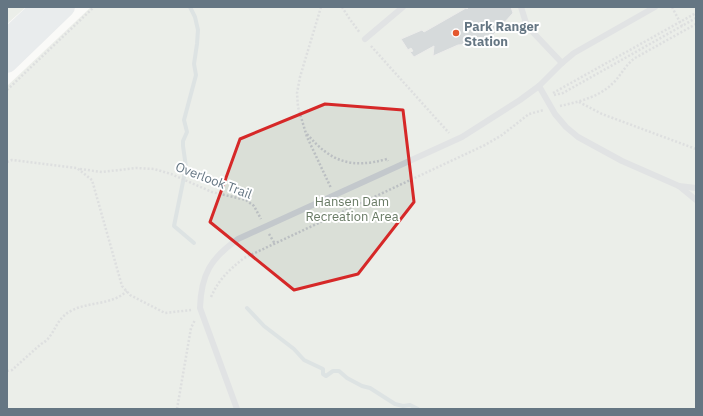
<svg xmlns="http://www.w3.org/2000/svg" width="703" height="416" viewBox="0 0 703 416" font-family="'IBM Plex Sans',sans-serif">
<rect width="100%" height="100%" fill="#fafaf8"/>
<!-- green -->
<g fill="#dadfd7">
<polygon points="7,7 26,7 7,24"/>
<polygon points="91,7 696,7 696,409 7,409 7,86"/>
</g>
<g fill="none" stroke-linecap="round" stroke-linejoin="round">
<!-- stream -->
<g stroke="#bbc7cb" stroke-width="4">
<polyline points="190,7 195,17 198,30 197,44 194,64 196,75 184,120 187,132 183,141 183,146 186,167 174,226 194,243"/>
<polyline points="247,308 264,326 294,349 304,360 323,369 323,374 326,376 333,371 339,371 347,378 362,386 370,388 395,404 403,406 410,405 418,409"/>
</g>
</g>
<!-- building -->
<polygon fill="#aab3b9" stroke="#dcdcda" points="469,7 511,7 513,13 486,43 458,45 433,56 434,46 414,57 410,52 413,51 411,48 408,50 401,39 422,30 424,32 466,8 467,9"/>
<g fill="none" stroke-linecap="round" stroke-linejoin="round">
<!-- path -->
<g stroke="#bbbfc2" stroke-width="2.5" stroke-dasharray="2 2" stroke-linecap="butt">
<polyline points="321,7 300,77 297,93 298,107 307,137 331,188"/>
<polyline points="342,7 349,18 360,33"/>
<polyline points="672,7 682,26"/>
<polyline points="371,46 449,133"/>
<polyline points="7,90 94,7"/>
<polyline points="553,93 696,13"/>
<polyline points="554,95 563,93 696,18"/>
<polyline points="579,102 602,114 696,149"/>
<path d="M560 106C578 102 599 97 612 84 621 76 625 65 635 58L696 24"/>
<path d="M307 134C331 162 351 169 387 159L388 161"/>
<polyline points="7,162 12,160 77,168 92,180 122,286 130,295 165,313 191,310"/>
<polyline points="80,169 102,172 136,168 154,169 171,174 212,192 246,200 254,206 261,219"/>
<polyline points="269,234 275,244"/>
<path d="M211 297C219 279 229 270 244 258L485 145 502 135 529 114 544 110"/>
<path d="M7 371 12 370 41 344C55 337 54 321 69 312 87 301 111 306 127 291"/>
<polyline points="177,409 191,328 195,320"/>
</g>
<!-- lane -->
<g stroke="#c3c8cc" stroke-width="6">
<polyline points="521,7 527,26 562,63"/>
<polyline points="365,39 403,7"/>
<polyline points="539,86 555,114 566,127 578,137 622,161 679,186 696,200"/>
<polyline points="679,186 696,188"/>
<path d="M237 409 200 308C201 274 211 258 238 239L462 137 520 100 539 86 562 63 574 53 655 7"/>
</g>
<!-- primary -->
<g stroke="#d6dbdf" stroke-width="20">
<polyline points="7,39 41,7"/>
<polyline points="7,63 65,7"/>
</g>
</g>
<!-- marked area -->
<path d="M0 0H703V416H0ZM325 104 403 110 414 202 358 274 294 290 210 222 240 139Z" fill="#fafaf8" fill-opacity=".55" fill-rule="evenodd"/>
<path fill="none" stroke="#d62828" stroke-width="3" stroke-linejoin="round" d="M325 104 403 110 414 202 358 274 294 290 210 222 240 139Z"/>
<!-- markers -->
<circle fill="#e4572e" stroke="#fff" stroke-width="1.5" cx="456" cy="33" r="4"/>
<g text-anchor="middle" stroke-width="4" stroke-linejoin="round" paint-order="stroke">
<!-- poi labels -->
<g font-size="13" font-weight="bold" fill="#657683" stroke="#fff" text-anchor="start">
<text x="464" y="31">Park Ranger<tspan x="464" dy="15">Station</tspan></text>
</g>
<!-- street labels -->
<g font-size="13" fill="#657683" stroke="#fff">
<text transform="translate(214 180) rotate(21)" y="5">Overlook Trail</text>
</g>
<!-- park labels -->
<g font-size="13" fill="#687a64" stroke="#fff">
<text x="352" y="206">Hansen Dam<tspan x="352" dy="15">Recreation Area</tspan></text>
</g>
</g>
<!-- border -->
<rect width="703" height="416" fill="none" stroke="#657683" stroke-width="16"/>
</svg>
